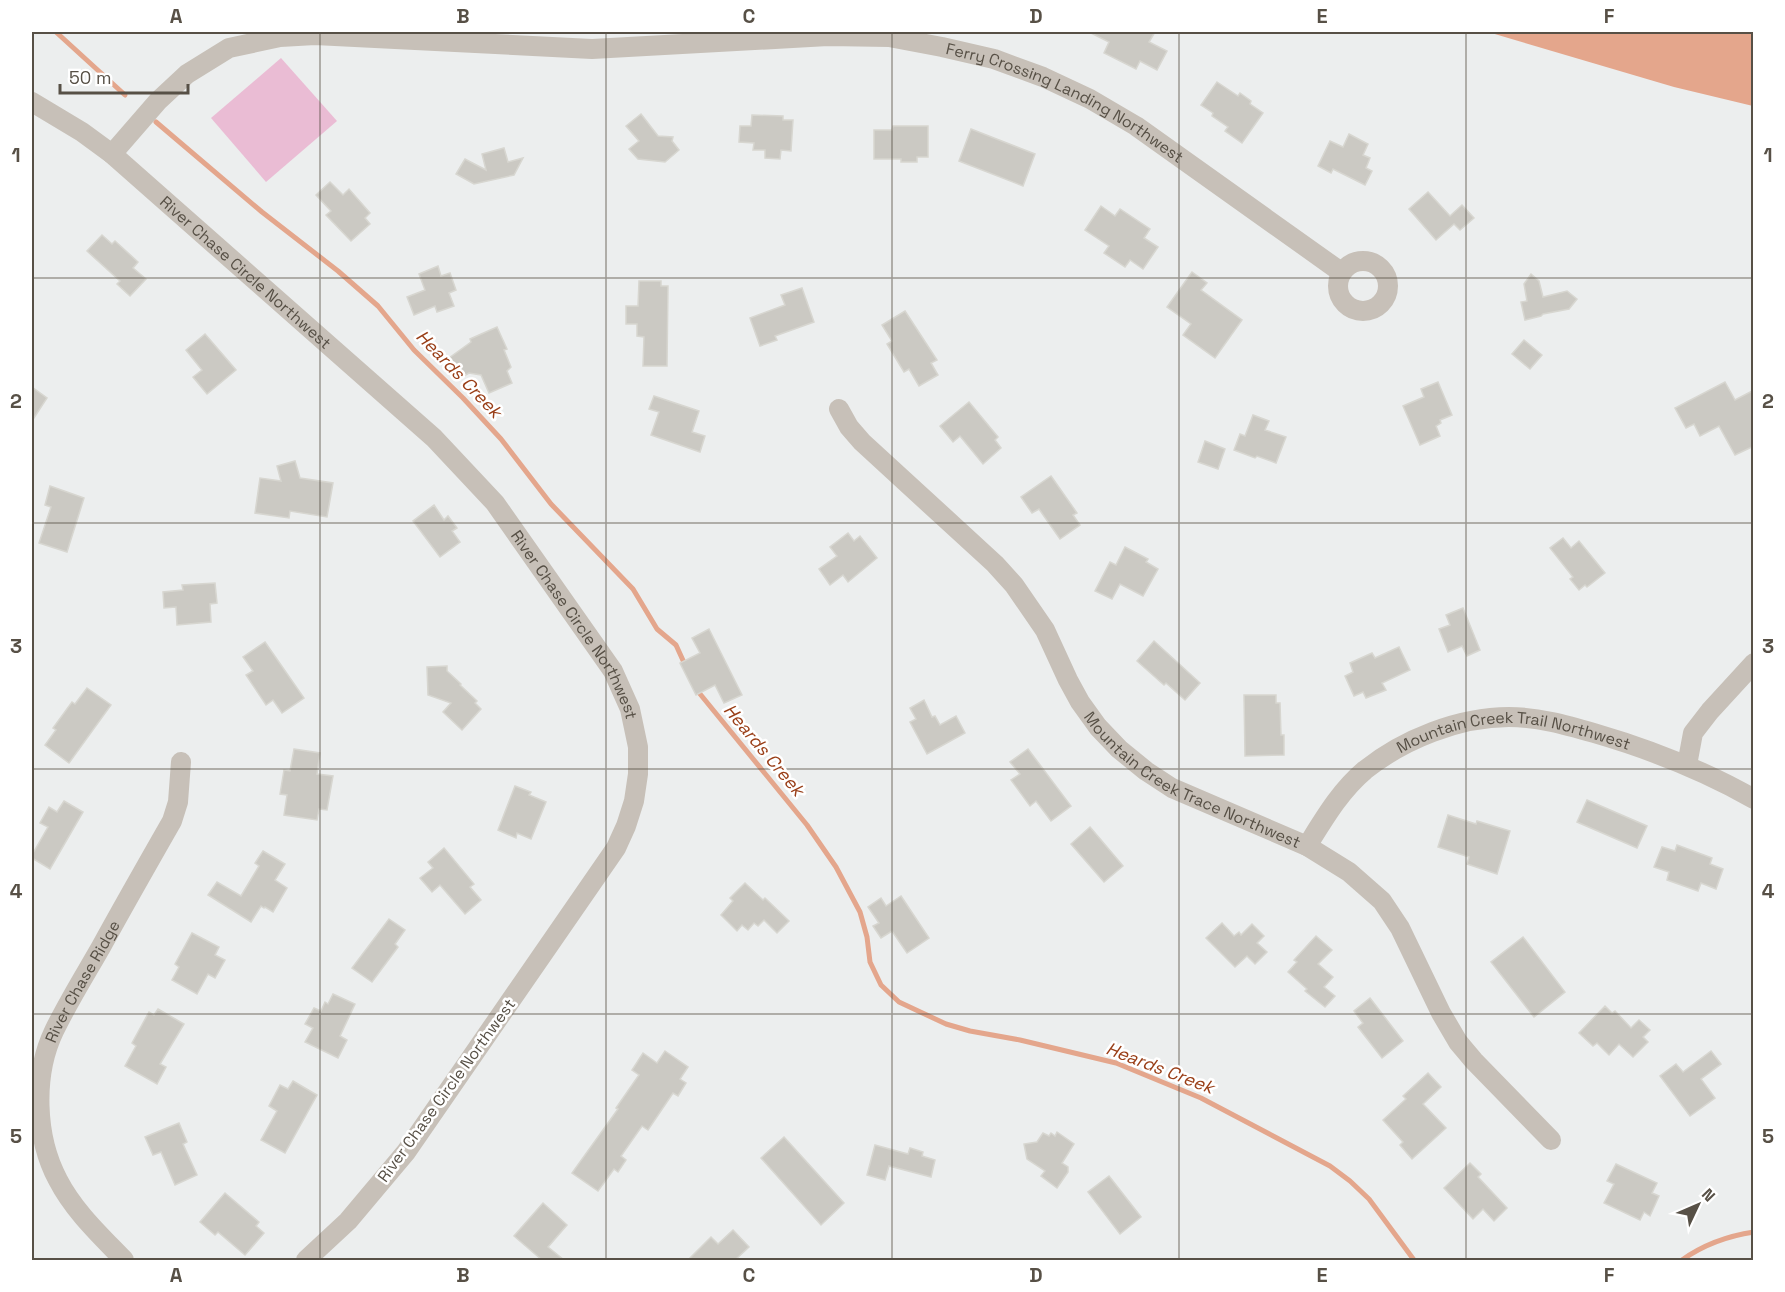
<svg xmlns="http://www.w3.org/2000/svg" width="1785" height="1292" viewBox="0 0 1785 1292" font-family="'Space Grotesk',sans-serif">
<rect width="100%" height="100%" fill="#eceeee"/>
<!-- green -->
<polygon fill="#eabcd4" points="281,58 337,121 266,182 211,118"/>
<!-- water -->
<polygon fill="#e4a68c" points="1488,32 1753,32 1753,106 1674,87"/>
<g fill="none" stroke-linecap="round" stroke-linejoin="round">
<!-- stream -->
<g stroke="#e4a68c" stroke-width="5">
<polyline points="56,32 125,95"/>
<polyline points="156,122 262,212 338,271 378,306 414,350 463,398 501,439 551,504 633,589 657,629 676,645 686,667"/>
<polyline points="696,689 807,825 836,867 860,912 867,937 870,962 881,985 899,1002 946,1024 970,1031 1020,1040 1116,1063 1201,1098 1330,1166 1350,1181 1369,1199 1414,1260"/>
<path d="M1682 1260C1703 1245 1727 1236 1754 1232"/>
</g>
</g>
<!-- building -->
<g fill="#cbc9c3" stroke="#d7d6d0" stroke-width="1.5">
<polygon points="1089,32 1155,32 1149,42 1167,51 1157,70 1140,61 1136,69 1104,53 1109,42"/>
<polygon points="1217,82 1238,96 1240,93 1251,101 1250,104 1263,113 1242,143 1225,131 1228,127 1212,116 1213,113 1201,105"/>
<polygon points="641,114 658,136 673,137 672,141 679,150 665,162 638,159 629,149 639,141 626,126"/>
<polygon points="752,115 783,116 783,120 793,120 791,151 781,150 780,159 765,158 765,150 753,150 754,143 739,142 740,126 751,126"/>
<polygon points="893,126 928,126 928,157 917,157 917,162 901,162 901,159 874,159 874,130 892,130"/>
<polygon points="971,129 1035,154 1023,186 959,161"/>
<polygon points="1349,134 1368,144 1363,155 1370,158 1366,168 1372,171 1365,185 1333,169 1331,173 1318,166 1330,141 1343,147"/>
<polygon points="504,148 508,162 523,158 514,175 474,184 456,174 465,159 486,170 482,154"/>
<polygon points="330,182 343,195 349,189 370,213 365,218 370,224 351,241 326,215 331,211 316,195"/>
<polygon points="1428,192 1450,216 1462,205 1474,218 1460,230 1454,224 1436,240 1409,209"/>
<polygon points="1101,206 1115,216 1120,209 1150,229 1144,238 1158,247 1143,269 1130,260 1125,267 1104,253 1109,246 1085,230"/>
<polygon points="102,235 112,244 115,241 138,262 133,268 146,279 130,296 117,284 120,281 87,251"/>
<polygon points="438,266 441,276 450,273 456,290 449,293 454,306 437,312 435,306 414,315 407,297 425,290 419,274"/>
<polygon points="1192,272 1207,283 1201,290 1242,320 1215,358 1183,335 1191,324 1167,307"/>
<polygon points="1531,274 1539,281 1543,297 1567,291 1577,299 1569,309 1543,314 1541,316 1525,320 1521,302 1527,301 1524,284"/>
<polygon points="639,281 661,281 661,286 668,286 667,366 643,366 644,337 637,336 637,324 626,324 626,306 638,306"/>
<polygon points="802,288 814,322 775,336 777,340 760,346 750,318 785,305 781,295"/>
<polygon points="905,311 937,360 931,363 938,375 919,386 909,369 904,372 887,344 892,341 882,325"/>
<polygon points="497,327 507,349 504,350 511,367 507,371 512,383 489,393 481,375 469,373 459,379 445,361 471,342 470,339"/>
<polygon points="205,334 236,370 207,394 193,377 202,370 186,350"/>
<polygon points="1524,340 1542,355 1530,369 1512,354"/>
<polygon points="1438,382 1452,415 1440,420 1441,423 1436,426 1440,436 1420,445 1403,406 1424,397 1421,389"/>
<polygon points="1725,382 1735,400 1754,390 1754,446 1735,455 1719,426 1700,436 1694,424 1686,428 1675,408"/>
<polygon points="32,387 47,398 32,421"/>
<polygon points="654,396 699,411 692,432 705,436 700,452 651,435 659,412 649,409"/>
<polygon points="969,402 998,437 995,440 1001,448 983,464 960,436 953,442 940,426"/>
<polygon points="1253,415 1269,421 1265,430 1286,437 1276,463 1257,456 1255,458 1234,450 1240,434 1245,436"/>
<polygon points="1205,441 1225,449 1218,469 1198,462"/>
<polygon points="295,461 300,478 333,483 327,517 290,511 289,518 255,513 260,478 281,481 277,466"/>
<polygon points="1051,476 1077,513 1073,515 1080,525 1060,539 1039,509 1032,513 1021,497"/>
<polygon points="50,486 84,498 67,552 39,543 51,507 45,505"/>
<polygon points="434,505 444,520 448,516 457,528 452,531 460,542 440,557 413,521"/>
<polygon points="848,533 854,541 860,536 877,558 848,582 843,575 830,585 819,569 837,556 830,547"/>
<polygon points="1563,538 1571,548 1579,541 1605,573 1587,587 1585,585 1579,590 1570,579 1573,577 1550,548"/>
<polygon points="1125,547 1148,559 1146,562 1158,569 1143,596 1120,584 1112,599 1095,591 1110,562 1116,565"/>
<polygon points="215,583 217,603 210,604 211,622 177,625 176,607 164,608 163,592 183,590 182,585"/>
<polygon points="1463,608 1480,650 1467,656 1462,646 1448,652 1439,629 1450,625 1446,615"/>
<polygon points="709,629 742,695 724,703 715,685 696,695 680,663 700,653 692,638"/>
<polygon points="1154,641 1200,683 1185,700 1166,683 1164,685 1137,661"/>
<polygon points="265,642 304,698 282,713 273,700 266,705 246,675 253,671 243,657"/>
<polygon points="1399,647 1410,670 1382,683 1386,690 1366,698 1363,692 1354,696 1345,676 1353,672 1350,663 1372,653 1375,658"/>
<polygon points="447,666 447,671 461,684 460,685 477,701 475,703 481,709 462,730 443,712 451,703 428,695 427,667"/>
<polygon points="87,688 111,705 69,763 45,745 56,730 53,728 72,702 75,704"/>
<polygon points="1244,695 1276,695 1276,703 1280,703 1281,735 1284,735 1284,755 1245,756"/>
<polygon points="924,700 932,717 935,716 940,725 956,716 965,733 927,754 910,722 916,719 910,708"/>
<polygon points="294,749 320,753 317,774 333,776 327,810 319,809 317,820 284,815 287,795 280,794 284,770 290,771"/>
<polygon points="1028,749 1071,806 1051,821 1036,801 1030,806 1011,780 1020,774 1010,762"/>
<polygon points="515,786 531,792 529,795 546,802 531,839 517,833 516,838 498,830"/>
<polygon points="1587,800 1647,826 1637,848 1577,822"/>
<polygon points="64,801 83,812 50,869 32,858 32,855 48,827 40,823 49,807 57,812"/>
<polygon points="1448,815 1476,824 1477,821 1510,831 1497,874 1467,864 1469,857 1438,847"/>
<polygon points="1090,827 1123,866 1104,882 1071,844"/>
<polygon points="1677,845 1712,858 1710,864 1723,869 1716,889 1701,883 1698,891 1667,880 1669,872 1654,867 1662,847 1675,851"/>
<polygon points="444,848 474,884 470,887 481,900 465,914 440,885 432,892 420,878 433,868 428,862"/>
<polygon points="263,851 285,864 275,880 287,888 273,912 265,907 264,908 261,906 251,922 208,895 217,882 241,896 259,866 255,863"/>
<polygon points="745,883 763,900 765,898 789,921 777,933 764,920 758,926 754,923 748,930 742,925 737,931 721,915 733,901 730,898"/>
<polygon points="901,896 929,938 907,953 892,931 881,938 873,926 879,923 868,907 881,898 886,906"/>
<polygon points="389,919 405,930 395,944 398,947 372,982 352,968"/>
<polygon points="1222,923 1234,936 1239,932 1241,935 1252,924 1264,936 1257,943 1267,952 1255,964 1247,956 1235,967 1206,938"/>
<polygon points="192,933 219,947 215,955 225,960 215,978 208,974 197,994 172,980 179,967 175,964"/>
<polygon points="1316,936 1332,950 1318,964 1333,977 1324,987 1335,996 1325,1007 1305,991 1307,989 1288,972 1297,962 1294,960"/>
<polygon points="1523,937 1565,992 1534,1017 1491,962"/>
<polygon points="333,994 355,1004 340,1036 347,1040 338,1058 305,1042 313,1028 305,1024 314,1008 321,1011 325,1002 328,1004"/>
<polygon points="1370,998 1403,1041 1382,1058 1358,1027 1363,1023 1354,1011"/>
<polygon points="1605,1006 1612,1013 1615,1011 1631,1028 1639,1020 1650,1030 1643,1037 1648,1042 1633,1057 1619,1044 1609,1055 1597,1043 1593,1046 1579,1033"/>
<polygon points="158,1009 184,1024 160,1064 166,1067 157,1084 125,1066 136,1046 132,1043 149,1012 154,1015"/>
<polygon points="665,1051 688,1067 680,1079 686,1083 678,1096 673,1093 648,1130 642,1126 621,1156 626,1160 618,1172 614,1169 598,1191 572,1173 618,1109 616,1108 639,1075 632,1070 643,1053 657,1063"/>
<polygon points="1711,1051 1721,1064 1701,1079 1715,1098 1690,1116 1660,1076 1676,1064 1683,1072"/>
<polygon points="1428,1073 1441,1087 1423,1104 1446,1128 1412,1159 1400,1145 1403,1142 1383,1120 1406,1099 1403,1096"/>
<polygon points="293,1081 317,1095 285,1153 261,1140 277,1111 269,1106 280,1085 288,1089"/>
<polygon points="179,1123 187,1142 183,1144 197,1175 175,1185 161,1152 153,1155 145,1137"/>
<polygon points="1057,1132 1074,1144 1062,1163 1068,1167 1068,1172 1057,1188 1041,1176 1045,1171 1027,1159 1024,1144 1037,1142 1043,1133 1049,1136 1051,1133 1055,1136"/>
<polygon points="784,1137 844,1203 821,1225 761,1158"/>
<polygon points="875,1145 908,1154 910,1148 923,1152 922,1156 935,1160 931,1177 889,1166 885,1180 867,1175"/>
<polygon points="1470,1163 1481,1174 1478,1177 1507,1208 1494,1221 1483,1209 1473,1219 1444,1188"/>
<polygon points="1616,1164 1657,1183 1652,1193 1659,1196 1650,1216 1644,1212 1640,1220 1604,1203 1614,1184 1607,1181"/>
<polygon points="1109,1176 1141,1217 1120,1234 1088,1192"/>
<polygon points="225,1193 259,1222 256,1226 264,1233 245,1255 218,1232 215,1235 200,1222"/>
<polygon points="543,1203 567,1225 548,1247 564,1260 542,1260 514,1236"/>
<polygon points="733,1230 749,1247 735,1260 688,1260 711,1237 718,1244"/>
</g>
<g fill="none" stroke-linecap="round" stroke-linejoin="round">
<!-- minor -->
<g stroke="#c7c0b8" stroke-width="20">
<path id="s1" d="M32 102 82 132 112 154 434 438 495 503 613 671 630 709 638 747V774L634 801 626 826 616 848 406 1152 348 1221 306 1260"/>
<path id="s2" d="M112 154 158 101 187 74 229 48 280 37 315 35 592 49 828 36 889 37 942 47 994 59 1043 77 1090 99 1136 126 1341 272"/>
<circle cx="1363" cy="286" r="25"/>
<path id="s3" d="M839 409 849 427 862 442 995 564 1014 585 1045 630 1068 680 1080 702 1098 727 1119 749 1146 771 1172 788 1307 846 1349 872 1382 901 1400 928 1441 1013 1458 1042 1474 1061 1551 1140"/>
<polyline points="1687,765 1693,733 1710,711 1754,663"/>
<path id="s4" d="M1307 846C1324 819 1340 791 1365 770 1404 739 1459 717 1509 717 1538 717 1566 725 1594 733 1649 749 1703 770 1754 799"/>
<path id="s5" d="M124 1260C100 1235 74 1211 58 1180 35 1137 33 1075 54 1031 68 1002 85 975 101 947 124 905 148 863 172 821L178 802 181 762"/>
</g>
</g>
<!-- grid -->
<path fill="none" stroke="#575046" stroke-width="1.5" stroke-opacity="0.55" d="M320 32V1260M606 32V1260M892 32V1260M1179 32V1260M1466 32V1260M32 278H1754M32 523H1754M32 769H1754M32 1014H1754"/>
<g text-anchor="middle" stroke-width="5" stroke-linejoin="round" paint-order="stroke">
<!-- street labels -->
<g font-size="16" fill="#575046" stroke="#fff">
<text dy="6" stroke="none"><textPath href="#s2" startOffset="1011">Ferry Crossing Landing Northwest</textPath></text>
<text dy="6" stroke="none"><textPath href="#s1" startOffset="274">River Chase Circle Northwest</textPath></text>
<text dy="6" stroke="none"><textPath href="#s1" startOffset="760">River Chase Circle Northwest</textPath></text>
<text dy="6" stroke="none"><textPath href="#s4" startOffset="256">Mountain Creek Trail Northwest</textPath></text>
<text dy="6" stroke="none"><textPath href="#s3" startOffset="524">Mountain Creek Trace Northwest</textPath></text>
<text dy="6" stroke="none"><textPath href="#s5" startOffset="315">River Chase Ridge</textPath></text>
<text transform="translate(446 1090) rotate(-54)" y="6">River Chase Circle Northwest</text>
</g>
<!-- water labels -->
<g font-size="18" font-style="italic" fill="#993e17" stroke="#fff">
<text transform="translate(459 374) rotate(46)" y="6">Heards Creek</text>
<text transform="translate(764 750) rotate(50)" y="6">Heards Creek</text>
<text transform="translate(1160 1068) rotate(21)" y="6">Heards Creek</text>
</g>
</g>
<!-- border -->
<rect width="1785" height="1292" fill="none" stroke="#ffffff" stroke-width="66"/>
<!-- north arrow -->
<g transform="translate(1698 1205) rotate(46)" stroke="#ffffff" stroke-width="4.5" paint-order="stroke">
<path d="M0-4.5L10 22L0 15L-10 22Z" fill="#575046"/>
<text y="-9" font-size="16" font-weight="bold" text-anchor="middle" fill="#575046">N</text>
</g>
<!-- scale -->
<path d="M60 84v9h128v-9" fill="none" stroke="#575046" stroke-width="3"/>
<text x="69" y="84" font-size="18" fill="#575046" stroke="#ffffff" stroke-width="4.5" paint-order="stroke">50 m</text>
<rect x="33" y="33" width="1719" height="1226" fill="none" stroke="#575046" stroke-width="2"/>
<g font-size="20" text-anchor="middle" font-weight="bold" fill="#575046">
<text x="176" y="23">A</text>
<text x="463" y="23">B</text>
<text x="749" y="23">C</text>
<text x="1036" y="23">D</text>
<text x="1322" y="23">E</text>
<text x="1609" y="23">F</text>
<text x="16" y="162">1</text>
<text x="1768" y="162">1</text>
<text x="16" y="408">2</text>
<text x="1768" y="408">2</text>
<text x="16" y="653">3</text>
<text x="1768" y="653">3</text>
<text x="16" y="898">4</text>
<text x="1768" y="898">4</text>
<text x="16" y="1143">5</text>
<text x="1768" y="1143">5</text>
<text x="176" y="1282">A</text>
<text x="463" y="1282">B</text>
<text x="749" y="1282">C</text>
<text x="1036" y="1282">D</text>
<text x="1322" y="1282">E</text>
<text x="1609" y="1282">F</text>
</g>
</svg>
